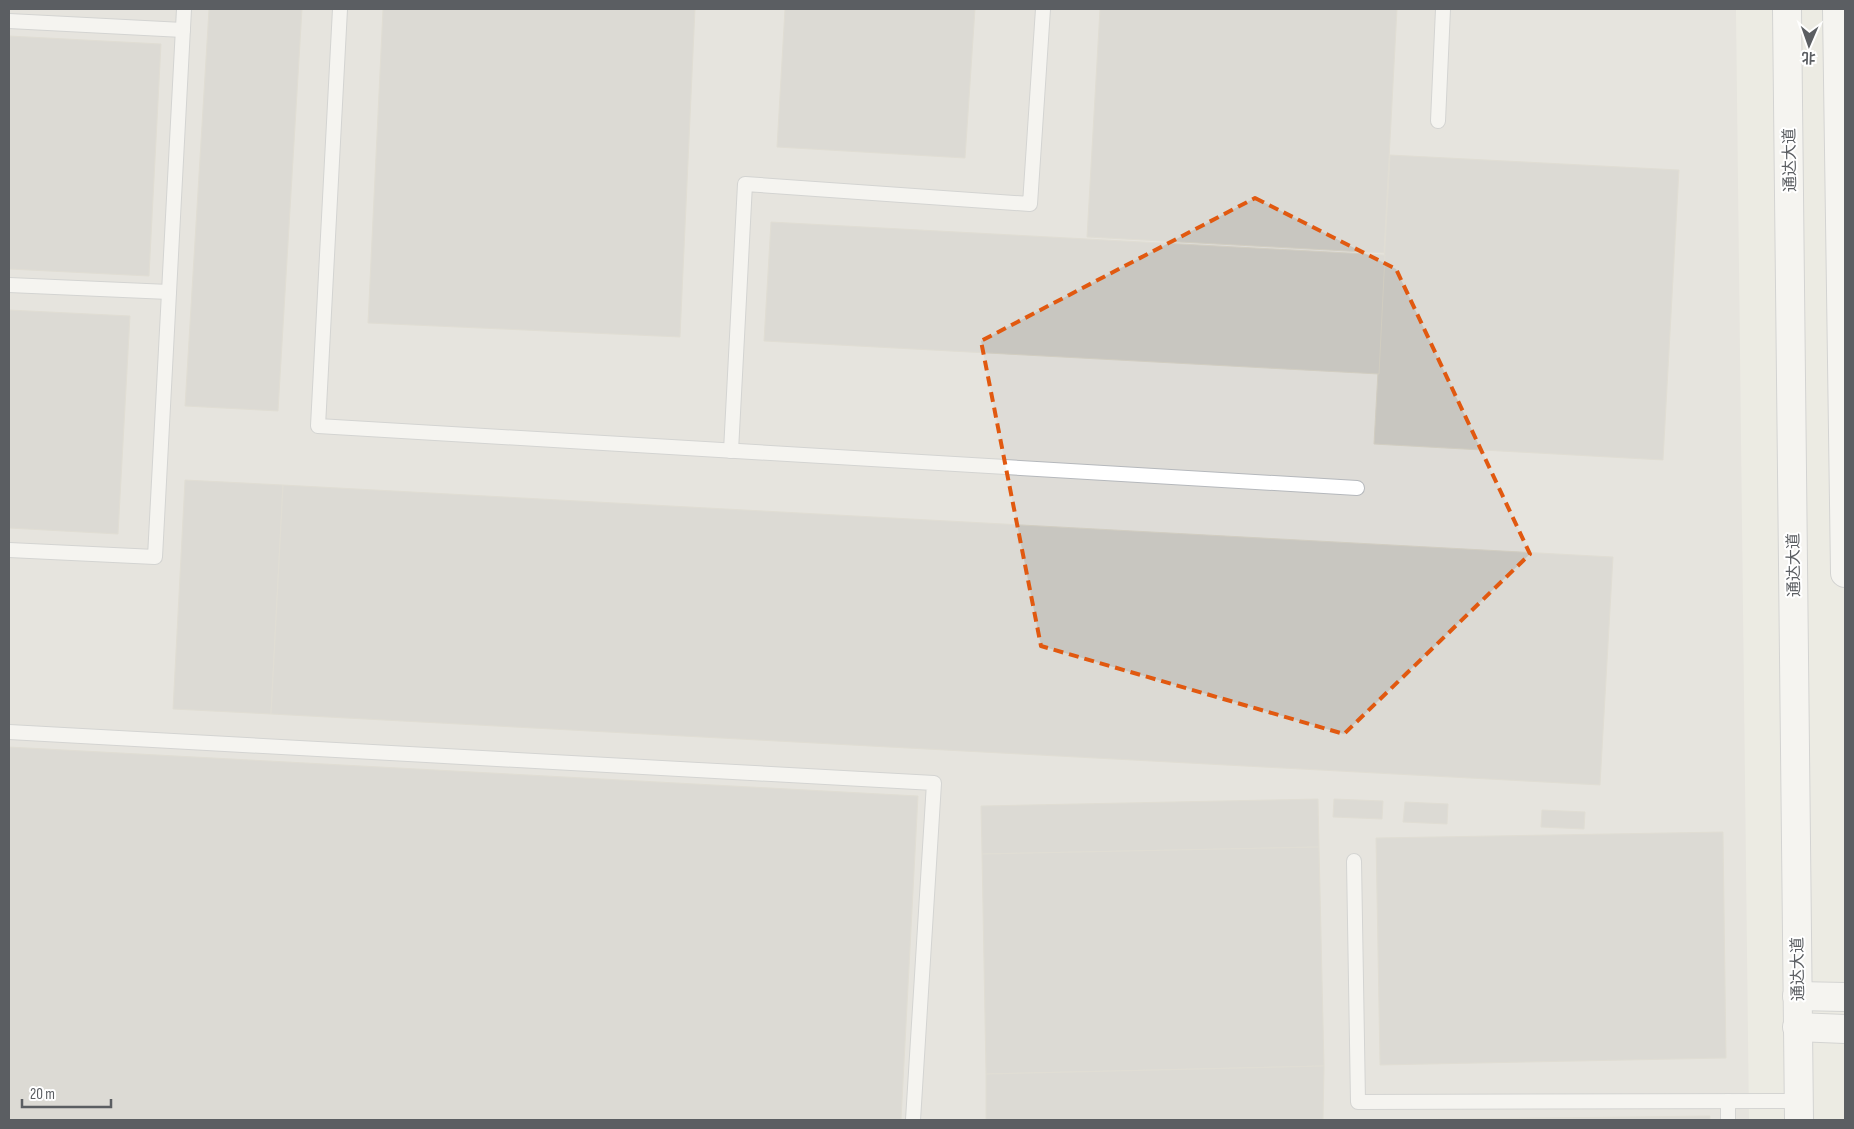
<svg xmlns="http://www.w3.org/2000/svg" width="1854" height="1129" viewBox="0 0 1854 1129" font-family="'Sofia Sans Condensed','Noto Sans SC',sans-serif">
<rect width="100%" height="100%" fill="#ecebe3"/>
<!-- industrial -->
<polygon fill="#dedcd7" points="9,9 1736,9 1749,1120 9,1120"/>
<!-- building -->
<g fill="#c8c6c0" stroke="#d1cdc1">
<polygon points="209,9 302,9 278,411 185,406"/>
<polygon points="383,9 695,9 680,337 368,323"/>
<polygon points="785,9 975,9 965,158 777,147"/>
<polygon points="1100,9 1397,9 1384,253 1087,237"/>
<polygon points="9,36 161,44 149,276 9,269"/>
<polygon points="1390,155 1679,170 1663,460 1374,444"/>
<polygon points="771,222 1385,255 1379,374 764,341"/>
<polygon points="9,310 130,316 118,534 9,528"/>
<polygon points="185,480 283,485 271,714 173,709"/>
<polygon points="283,485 1613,557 1600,785 271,714"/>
<polygon points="9,747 918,796 901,1120 9,1120"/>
<polygon points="1318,799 1319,847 982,854 981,806"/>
<polygon points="1334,799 1383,801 1382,819 1333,817"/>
<polygon points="1405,802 1448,804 1447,824 1403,822"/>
<polygon points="1542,810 1585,812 1584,829 1541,827"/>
<polygon points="1723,832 1726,1058 1380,1065 1376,838"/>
<polygon points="1319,847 1324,1066 986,1074 982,854"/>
<polygon points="1324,1066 1323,1120 986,1120 986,1074"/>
<polygon points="1710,1116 1710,1120 1375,1120"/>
</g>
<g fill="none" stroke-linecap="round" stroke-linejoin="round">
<!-- lane casing -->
<g stroke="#b5b8bc" stroke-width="16">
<g id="lane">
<polyline points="340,9 318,426 1357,488"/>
<polyline points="9,21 183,30"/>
<polyline points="1438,121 1443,9"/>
<polyline points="9,285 169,292"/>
<polyline points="731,451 745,184 1030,204 1043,9"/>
<polyline points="9,550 155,557 184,9"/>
<polyline points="9,732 934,783 913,1120"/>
<polyline points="1354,861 1358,1102 1798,1101"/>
<polyline points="1728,1101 1728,1120"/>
</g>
</g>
<!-- street casing -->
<g stroke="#b5b8bc" stroke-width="30">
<g id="street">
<polyline points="1797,996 1845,997"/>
<polyline points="1797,1027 1845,1029"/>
</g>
</g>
<!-- secondary casing -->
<g stroke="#b4b7bc" stroke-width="30">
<g id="secondary">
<polyline points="1787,9 1799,1120"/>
<polyline points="1837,9 1845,573"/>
</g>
</g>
<!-- lane -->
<use href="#lane" stroke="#fff" stroke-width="14"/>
<!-- street -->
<use href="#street" stroke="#fff" stroke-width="28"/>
<!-- secondary -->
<use href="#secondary" stroke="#fff" stroke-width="28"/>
</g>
<!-- marked area -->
<path d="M0 0H1854V1129H0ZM1255 198 1396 269 1530 554 1344 734 1041 646 981 341Z" fill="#ecebe3" fill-opacity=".55" fill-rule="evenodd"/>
<path fill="none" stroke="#e15910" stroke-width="4" stroke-dasharray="10 6" stroke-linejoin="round" d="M1255 198 1396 269 1530 554 1344 734 1041 646 981 341Z"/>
<g text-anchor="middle" stroke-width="4" stroke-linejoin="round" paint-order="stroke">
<!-- street labels -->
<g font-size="16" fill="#5b5e62" stroke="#fff">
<text transform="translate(1789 160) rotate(-91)" y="6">通达大道</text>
<text transform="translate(1793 565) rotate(-91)" y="6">通达大道</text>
<text transform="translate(1797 969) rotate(-91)" y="6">通达大道</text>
</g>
</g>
<!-- border -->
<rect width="1854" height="1129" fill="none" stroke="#5b5e62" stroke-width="20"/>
<!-- north arrow -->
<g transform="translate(1809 45) rotate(182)" stroke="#ffffff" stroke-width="4" paint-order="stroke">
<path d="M0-4L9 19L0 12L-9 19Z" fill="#5b5e62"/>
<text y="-8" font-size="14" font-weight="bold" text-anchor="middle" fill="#5b5e62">北</text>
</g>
<!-- scale -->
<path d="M22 1099v8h89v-8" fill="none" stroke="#5b5e62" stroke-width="2.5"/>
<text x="30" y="1099" font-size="15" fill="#5b5e62" stroke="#ffffff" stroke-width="4" paint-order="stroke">20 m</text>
</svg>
